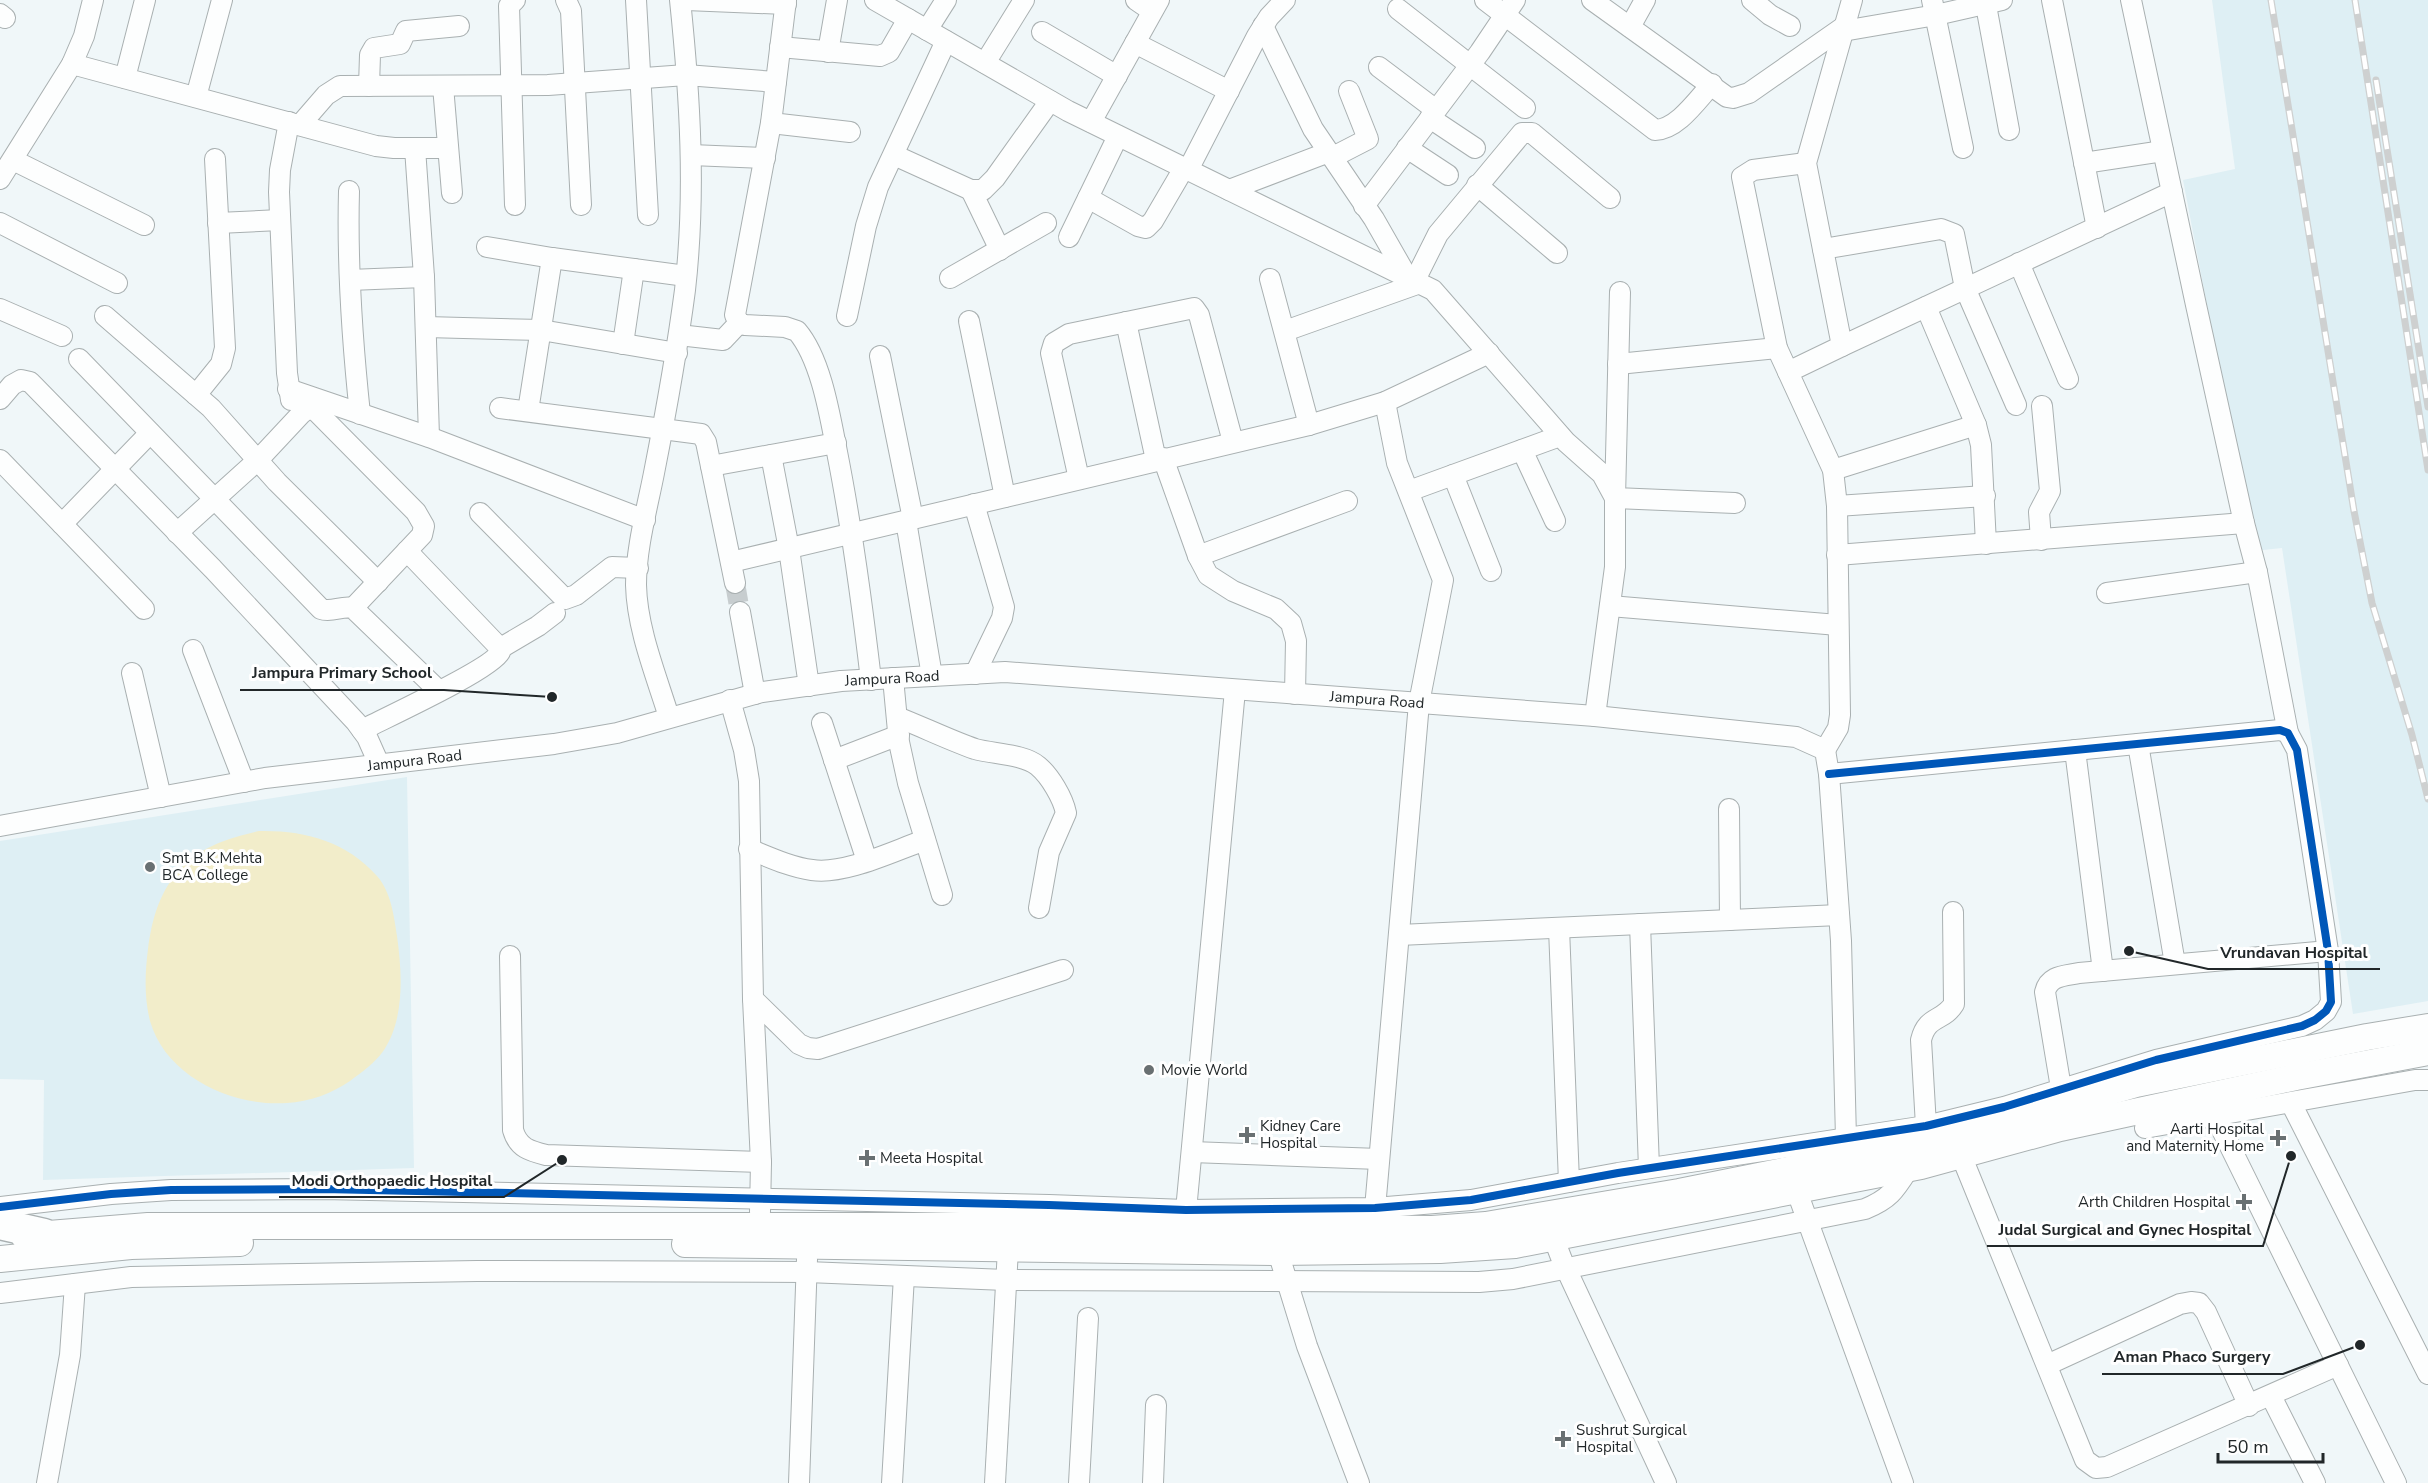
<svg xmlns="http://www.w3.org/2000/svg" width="2428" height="1483" viewBox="0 0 2428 1483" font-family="'Nunito Sans',sans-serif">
<rect width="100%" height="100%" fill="#f0f7f9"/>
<!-- built -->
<g fill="#deeff4">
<polygon points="2212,0 2428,0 2428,1001 2353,1014 2282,548 2254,551 2183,180 2235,169"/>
<polygon points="407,777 414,1168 43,1180 44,1080 0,1079 0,841"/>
</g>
<!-- green -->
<path fill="#f2edca" d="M259 831C304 830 346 841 377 876 391 892 394 916 397 936 402 972 405 1018 384 1050 375 1063 362 1072 350 1081 333 1093 309 1102 287 1103 233 1107 166 1077 150 1021 144 997 145 973 148 949 152 918 160 890 182 867 202 846 232 837 259 831Z"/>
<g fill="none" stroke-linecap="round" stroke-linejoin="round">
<!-- minor-tunnel -->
<polyline stroke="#c7cdcf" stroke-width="20" stroke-dasharray="20 10" stroke-linecap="butt" points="735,583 740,612"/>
<!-- minor casing -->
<g stroke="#a9b0b1" stroke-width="22">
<g id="minor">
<polyline points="515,0 509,6 515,205"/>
<polyline points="566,0 571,11 581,205"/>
<polyline points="636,0 648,215"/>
<polyline points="686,0 786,4"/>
<path d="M786 0 771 123 735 315 739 323 745 325 785 327 797 331C821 359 830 416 837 452 852 528 862 603 871 680"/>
<polyline points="875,0 1068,111 1433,290 1566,442 1602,474 1615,498 1615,567 1595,716"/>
<polyline points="1136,0 1152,11"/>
<path d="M1485 0 1655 130C1678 129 1697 100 1712 84"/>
<polyline points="1592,0 1727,97 1733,98 1749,93 1845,26"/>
<polyline points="1752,0 1770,15 1790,26"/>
<polyline points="1932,0 1963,148"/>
<polyline points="1985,0 2009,130"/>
<polyline points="2052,0 2097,228"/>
<polyline points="2131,0 2196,305 2244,523 2257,572 2288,733"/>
<polyline points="1398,9 1525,108"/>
<polyline points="0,14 5,18"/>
<polyline points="1263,26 1313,129 1374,219 1406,275"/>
<polyline points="1630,27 1645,0"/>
<polyline points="927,30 946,0"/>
<polyline points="1843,31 1936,15 2002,0"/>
<polyline points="1042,32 1117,76"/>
<polyline points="1135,43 1229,91"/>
<polyline points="780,47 880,56 889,52 908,19"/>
<polyline points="828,52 837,0"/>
<polyline points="985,63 1024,0"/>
<polyline points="72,64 376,146 394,148 448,148"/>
<polyline points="1379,67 1436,110"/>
<polyline points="125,78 145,0"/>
<polyline points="369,86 370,55 374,48 400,44 406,31 459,26"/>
<polyline points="443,86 452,193"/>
<polyline points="196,97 222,0"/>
<polyline points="1430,118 1475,148"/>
<polyline points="289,122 280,170 279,192 287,373 291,400"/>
<polyline points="1091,122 1159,0"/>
<polyline points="771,123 850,132"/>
<polyline points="300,125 326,95 340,86 548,85 686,75 776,82"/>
<polyline points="415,148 424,277 429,437"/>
<polyline points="1407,148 1448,175"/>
<polyline points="691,155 765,158"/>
<polyline points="894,155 971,190 983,190 995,178 1050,101"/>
<polyline points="1333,157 1368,139 1349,91"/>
<polyline points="13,160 144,225"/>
<polyline points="2084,163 2163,151"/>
<polyline points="1188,170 1257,36 1269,17 1285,0"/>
<polyline points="0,179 72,64 84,36 93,0"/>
<polyline points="1477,185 1557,253"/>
<polyline points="971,190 1000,250"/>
<polyline points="1229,190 1329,152"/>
<path d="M349 191C347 266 352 339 360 414"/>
<polyline points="1088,198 1138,226 1146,228 1153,221 1184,168"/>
<polyline points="1364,206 1480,52 1515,0"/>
<polyline points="0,223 117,283"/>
<polyline points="218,223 280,220"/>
<polyline points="1069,237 1118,136"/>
<polyline points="487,247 552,258 686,276"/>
<polyline points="1823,249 1941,229 1954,234 1965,288 2016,405"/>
<polyline points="2019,263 2068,379"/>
<polyline points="950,278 1046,223"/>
<polyline points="1270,279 1309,425"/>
<polyline points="350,280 424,277"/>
<polyline points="1415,280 1438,234 1522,133 1532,133 1610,198"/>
<polyline points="1620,292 1615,498 1735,503"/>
<polyline points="1926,307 1976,425 1981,445 1986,544"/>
<polyline points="0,309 62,336"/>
<polyline points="105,316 211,408 277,482 378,582"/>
<polyline points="847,316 866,226 878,187 946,41"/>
<polyline points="969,321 1005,497"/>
<polyline points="1126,322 1156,460"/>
<polyline points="426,327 541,330 677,353"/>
<polyline points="1285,331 1420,283"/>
<polyline points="679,335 723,340 739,323"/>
<polyline points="623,344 634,269"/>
<polyline points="1842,346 2172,192"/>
<polyline points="880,356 913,519"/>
<path d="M79 359 321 609C332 613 342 605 353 608L439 691"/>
<polyline points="1618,364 1777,348"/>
<polyline points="1788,372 1777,348 1742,177 1753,170 1806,163"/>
<polyline points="288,389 429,437 645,520"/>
<polyline points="196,395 221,364 225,348 215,159"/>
<polyline points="0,399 12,385 21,380 30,382 34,386 213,569 356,722 367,737 379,764"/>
<polyline points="500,408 701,434 706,442 735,583"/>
<polyline points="528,411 552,258"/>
<polyline points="1522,450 1555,521"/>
<polyline points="771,455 789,549 809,686"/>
<polyline points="1163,458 1198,556 1208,575 1233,591 1276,609 1291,623 1296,641 1295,694"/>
<polyline points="0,460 144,609"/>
<polyline points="711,466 836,443"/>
<polyline points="1833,470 1976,425"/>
<polyline points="1453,475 1491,571"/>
<polyline points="1079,479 1051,353 1054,343 1069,334 1194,308 1199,315 1233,442"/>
<polyline points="1409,491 1560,436"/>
<polyline points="974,504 1004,607 1002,618 975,674"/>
<polyline points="1837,506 1985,496"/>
<polyline points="480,513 565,599 576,595 612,567 638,568"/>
<polyline points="906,521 932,676"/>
<polyline points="62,524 150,433"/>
<polyline points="177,533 258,460 301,414 306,410 314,409 416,512 424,526 422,535 353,608"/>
<polyline points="2041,540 2039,512 2050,491 2042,406"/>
<polyline points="1837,555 2244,523"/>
<polyline points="1198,556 1347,501"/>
<polyline points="731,562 1309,425 1385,402 1489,353"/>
<polyline points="2107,593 2257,572"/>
<polyline points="1610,606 1838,625"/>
<polyline points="740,612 755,694"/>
<polyline points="499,649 538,626 555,613"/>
<polyline points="193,650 244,782"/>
<polyline points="132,673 161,797"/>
<polyline points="893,678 899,742 908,783 942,895"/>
<polyline points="730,700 744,750 749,781 753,999 761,1162 760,1212"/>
<path d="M669 717C656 675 637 629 636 585 636 548 647 509 654 473 666 412 677 351 685 290 696 193 690 96 680 0"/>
<path d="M897 717C923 727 949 740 975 749 993 754 1024 754 1038 766 1050 776 1063 798 1066 813L1049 852 1039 908"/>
<polyline points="822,723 867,861"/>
<path d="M362 730C385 718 492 669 500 652L498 646 407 551"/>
<polyline points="2138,744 2175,964"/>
<polyline points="1825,750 1838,728 1840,715 1837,506 1833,470 1788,372 1842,346 1806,163 1852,0"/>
<polyline points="2075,750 2103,971"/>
<polyline points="834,760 899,735"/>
<polyline points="1729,809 1730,920"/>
<path id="s1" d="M0 826 265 778 554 744 617 733 762 692 841 681 1005 672 1595 716 1796 737 1825 750 1829 774 1841 941 1846 1138 1848 1149"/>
<path d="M749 849C769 857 790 867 812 870 845 875 893 851 925 840"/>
<polyline points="1640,924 1649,1168"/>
<polyline points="1559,928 1569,1182"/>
<polyline points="1399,935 1839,915"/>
<path d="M510 956 513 1130C518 1148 530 1151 546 1155L761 1162"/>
<polyline points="753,999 799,1044 808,1048 818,1049 1063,970"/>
<path d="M2061 1088 2045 992C2049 975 2065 976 2079 973L2328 951"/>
<polyline points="2291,1103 2428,1374"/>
<polyline points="2215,1116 2396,1483"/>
<path d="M1926 1126 1921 1040C1927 1015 1943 1022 1954 1004L1953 912"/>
<polyline points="2145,1128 2415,1080 2428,1080"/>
<polyline points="1192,1152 1379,1159"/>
<polyline points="1961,1155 2085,1460 2096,1468 2107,1467 2338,1365"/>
<polyline points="1792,1178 1903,1483"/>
<polyline points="0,1207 111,1194 171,1190 323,1189 1049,1205 1186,1210 1375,1208 1471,1200 1618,1173 1926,1126 2004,1107 2156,1060 2302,1026 2315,1020 2326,1011 2331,1002 2328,951 2297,750 2288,733 2280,730 1829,774"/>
<polyline points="1374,1220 1419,703 1443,580 1397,463 1385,402"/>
<polyline points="1185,1221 1235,690"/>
<polyline points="1549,1226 1562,1260 1666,1483"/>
<polyline points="1274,1239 1307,1346 1359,1483"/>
<path d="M0 1293 131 1277 477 1271 807 1272 1006 1280 1479 1282 1513 1279 1865 1209C1890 1199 1895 1190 1909 1168"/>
<polyline points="2047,1365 2180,1304 2191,1302 2199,1303 2206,1312 2249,1406"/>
<polyline points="2271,1396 2315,1483"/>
<polyline points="47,1483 70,1355 75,1284"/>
<polyline points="799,1483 807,1259"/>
<polyline points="892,1483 904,1276"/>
<polyline points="995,1483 1008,1249"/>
<polyline points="1079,1483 1088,1318"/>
<polyline points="1153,1483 1156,1405"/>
</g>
</g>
<!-- major casing -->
<g stroke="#a9b0b1" stroke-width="28">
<g id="major">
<polyline points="24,1236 148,1226 1032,1226 1432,1229 1486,1225 1679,1192 1883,1151 1984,1128 2136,1084 2367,1037 2428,1027"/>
<polyline points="685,1244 1278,1252 1440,1250 1515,1245 1921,1166 2060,1128 2296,1077 2428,1052"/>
<polyline points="0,1259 131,1246 240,1243"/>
</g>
</g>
<!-- highway casing -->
<g stroke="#a9b0b1" stroke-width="33">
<polyline id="highway" points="0,1224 44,1234"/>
</g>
<!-- minor -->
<use href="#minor" stroke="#fdfefe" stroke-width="20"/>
<!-- major -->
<use href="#major" stroke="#fdfefe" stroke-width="26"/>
<!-- highway -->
<use href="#highway" stroke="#fdfefe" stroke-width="30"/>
<!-- rail casing -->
<g stroke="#ced0d0" stroke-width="7">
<g id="rail">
<polyline points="2271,0 2354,511 2372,603 2412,735 2428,799"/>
<polyline points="2355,0 2428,470"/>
<polyline points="2376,80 2428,407"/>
</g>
</g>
<!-- rail -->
<use href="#rail" stroke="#fff" stroke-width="4.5" stroke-dasharray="14" stroke-linecap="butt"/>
<!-- cycleway casing -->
<g stroke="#fff" stroke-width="11">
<polyline id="cycleway" points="0,1207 111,1194 171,1190 323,1189 1049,1205 1186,1210 1375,1208 1471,1200 1618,1173 1926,1126 2004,1107 2156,1060 2302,1026 2315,1020 2326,1011 2331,1002 2328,951 2297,750 2288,733 2280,730 1829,774"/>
</g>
<!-- cycleway -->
<use href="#cycleway" stroke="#0057b8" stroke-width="8"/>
</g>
<!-- markers -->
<g fill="#697072" stroke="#fff" stroke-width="2">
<circle cx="150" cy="867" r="6"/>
<circle cx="1149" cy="1070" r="6"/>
<path d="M1244 1126h6v6h6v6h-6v6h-6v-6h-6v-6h6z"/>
<path d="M2275 1129h6v6h6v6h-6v6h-6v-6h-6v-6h6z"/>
<path d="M864 1149h6v6h6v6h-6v6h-6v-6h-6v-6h6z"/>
<path d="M2241 1193h6v6h6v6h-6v6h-6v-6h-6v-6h6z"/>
<path d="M1560 1430h6v6h6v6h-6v6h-6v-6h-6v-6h6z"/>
</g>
<g text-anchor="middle" stroke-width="6" stroke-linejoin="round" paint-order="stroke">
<!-- street labels -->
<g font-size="15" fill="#212729" stroke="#fff">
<text dy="5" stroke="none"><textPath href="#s1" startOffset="906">Jampura Road</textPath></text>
<text dy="5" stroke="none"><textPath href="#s1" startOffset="1392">Jampura Road</textPath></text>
<text dy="5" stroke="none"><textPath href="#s1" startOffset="420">Jampura Road</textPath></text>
</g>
<!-- poi labels -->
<g font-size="15" fill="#212729" stroke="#fff" text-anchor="start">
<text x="162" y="863">Smt B.K.Mehta<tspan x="162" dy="17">BCA College</tspan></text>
<text x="1161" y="1075">Movie World</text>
<text x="1260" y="1131">Kidney Care<tspan x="1260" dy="17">Hospital</tspan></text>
<text x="2264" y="1134" text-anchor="end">Aarti Hospital<tspan x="2264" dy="17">and Maternity Home</tspan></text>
<text x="880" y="1163">Meeta Hospital</text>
<text x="2230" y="1207" text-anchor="end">Arth Children Hospital</text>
<text x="1576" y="1435">Sushrut Surgical<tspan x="1576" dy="17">Hospital</tspan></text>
</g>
</g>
<!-- callouts -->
<path fill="none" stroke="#212729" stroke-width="2" d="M552 697L444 690H240M2129 951L2208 969H2380M562 1160L504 1197H279M2291 1156L2263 1246H1987M2360 1345L2283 1374H2102"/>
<g fill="#212729" stroke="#fff" stroke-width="2">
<circle cx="552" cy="697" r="6"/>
<circle cx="2129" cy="951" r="6"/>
<circle cx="562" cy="1160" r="6"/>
<circle cx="2291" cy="1156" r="6"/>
<circle cx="2360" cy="1345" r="6"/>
</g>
<g font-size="16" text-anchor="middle" font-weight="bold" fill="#212729" stroke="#fff" stroke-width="6" stroke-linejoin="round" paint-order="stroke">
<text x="342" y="678">Jampura Primary School</text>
<text x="2294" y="958">Vrundavan Hospital</text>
<text x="392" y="1186">Modi Orthopaedic Hospital</text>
<text x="2125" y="1235">Judal Surgical and Gynec Hospital</text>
<text x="2192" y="1362">Aman Phaco Surgery</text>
</g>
<!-- scale -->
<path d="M2218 1453v9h105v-9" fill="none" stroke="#212729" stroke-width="3"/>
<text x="2227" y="1453" font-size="18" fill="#212729" stroke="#ffffff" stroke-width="4.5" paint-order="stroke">50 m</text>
</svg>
